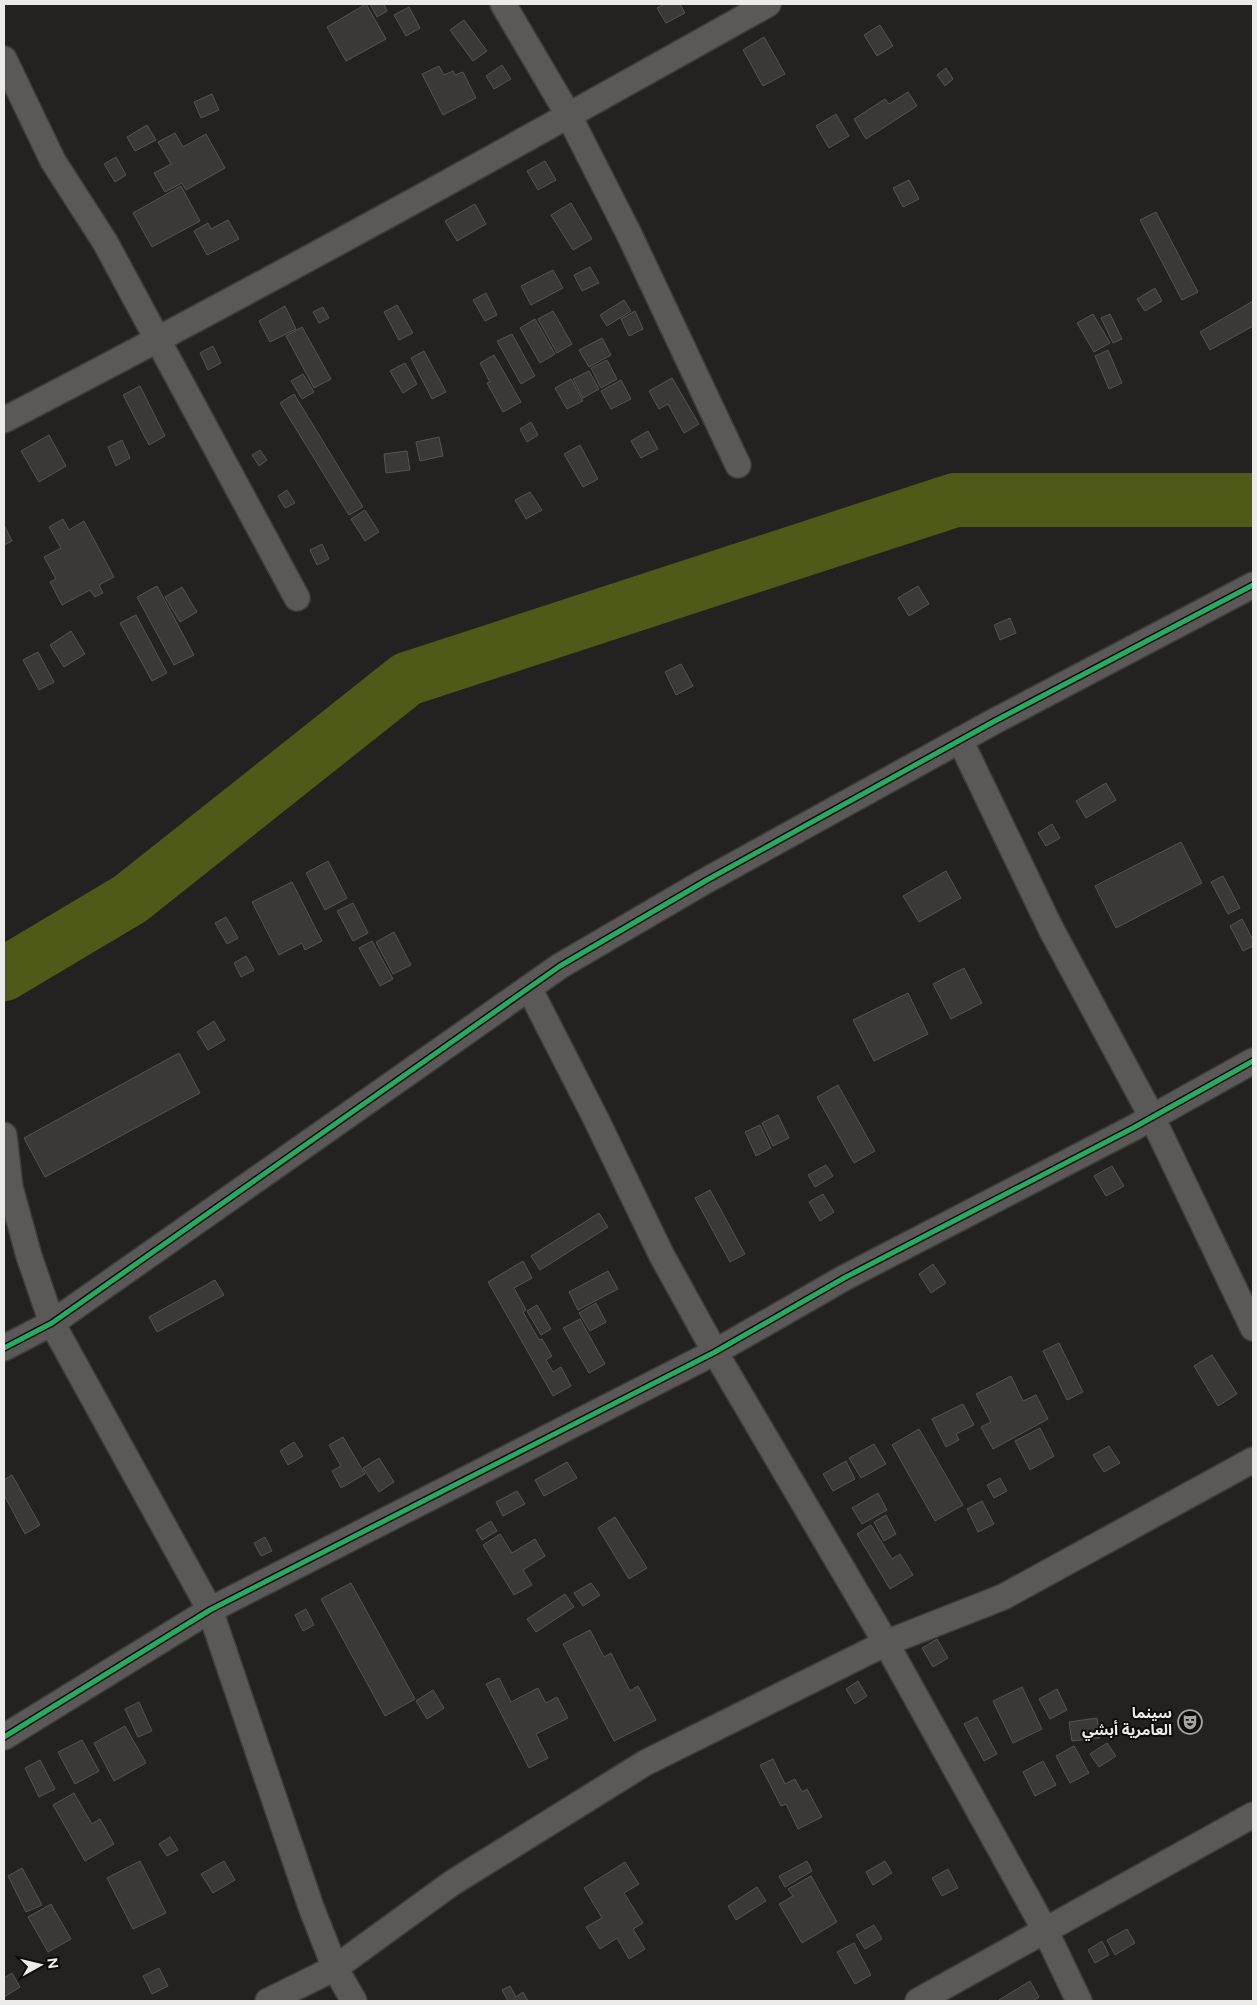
<svg xmlns="http://www.w3.org/2000/svg" width="1257" height="2005" viewBox="0 0 1257 2005" font-family="Figtree,'Noto Sans Arabic',sans-serif">
<rect width="100%" height="100%" fill="#242220"/>
<g fill="none" stroke-linecap="round" stroke-linejoin="round">
<!-- river -->
<polyline stroke="#4f5a19" stroke-width="54" points="4,974 130,899 407,679 955,500 1253,500"/>
</g>
<!-- building -->
<g fill="#3b3937" stroke="#555452">
<polygon points="366,4 386,39 346,61 327,27"/>
<polygon points="370,4 384,4 387,11 377,17"/>
<polygon points="665,4 680,4 685,13 666,23 657,8"/>
<polygon points="409,7 420,28 406,36 394,15"/>
<polygon points="464,20 487,51 473,61 450,30"/>
<polygon points="880,25 893,46 877,56 864,35"/>
<polygon points="764,37 785,74 763,86 743,50"/>
<polygon points="502,65 511,79 494,89 486,76"/>
<polygon points="439,66 444,75 453,71 455,75 463,72 476,98 443,115 422,74"/>
<polygon points="946,68 953,79 945,86 937,75"/>
<polygon points="908,92 917,106 866,139 854,119 885,99 889,104"/>
<polygon points="212,94 219,110 201,118 194,102"/>
<polygon points="836,114 849,136 829,148 816,126"/>
<polygon points="147,125 156,140 135,151 127,137"/>
<polygon points="175,133 183,147 206,134 225,168 186,190 182,183 165,192 154,173 171,164 158,142"/>
<polygon points="116,157 126,175 115,182 104,164"/>
<polygon points="545,161 556,180 538,190 527,171"/>
<polygon points="909,180 919,199 903,207 893,188"/>
<polygon points="181,186 200,221 152,247 133,213"/>
<polygon points="571,203 592,239 573,250 551,215"/>
<polygon points="475,204 486,224 457,241 445,221"/>
<polygon points="1156,212 1198,292 1182,300 1140,220"/>
<polygon points="228,220 239,239 207,255 194,231 208,223 211,229"/>
<polygon points="590,267 599,283 582,291 574,275"/>
<polygon points="553,270 563,288 531,305 521,286"/>
<polygon points="1155,288 1162,301 1145,311 1137,299"/>
<polygon points="486,293 497,315 485,321 473,300"/>
<polygon points="624,300 631,311 607,326 600,315"/>
<polygon points="1253,301 1253,326 1210,350 1200,332"/>
<polygon points="397,305 413,333 399,340 384,312"/>
<polygon points="285,306 296,329 270,342 259,321"/>
<polygon points="323,307 329,318 319,323 313,312"/>
<polygon points="553,311 572,344 557,353 538,319"/>
<polygon points="635,311 643,329 629,336 621,319"/>
<polygon points="1093,314 1110,343 1094,352 1077,323"/>
<polygon points="1110,314 1122,339 1113,343 1101,318"/>
<polygon points="535,319 555,354 540,363 520,328"/>
<polygon points="302,327 331,379 314,388 286,336"/>
<polygon points="512,334 535,376 521,384 497,341"/>
<polygon points="602,338 611,355 589,367 579,350"/>
<polygon points="213,346 221,363 208,370 200,353"/>
<polygon points="1108,350 1122,383 1109,389 1095,356"/>
<polygon points="424,351 446,392 432,399 411,358"/>
<polygon points="494,355 521,402 503,412 487,383 490,382 480,363"/>
<polygon points="607,360 617,379 601,388 591,368"/>
<polygon points="405,363 417,384 403,393 390,371"/>
<polygon points="589,371 599,389 583,398 573,379"/>
<polygon points="303,374 314,392 302,399 291,381"/>
<polygon points="672,378 699,424 684,433 668,404 659,409 649,391"/>
<polygon points="571,379 583,401 567,409 555,388"/>
<polygon points="621,380 631,399 611,409 601,391"/>
<polygon points="140,386 165,436 149,445 123,395"/>
<polygon points="294,394 363,507 349,515 280,403"/>
<polygon points="531,422 538,435 527,442 520,429"/>
<polygon points="648,431 658,449 641,458 631,441"/>
<polygon points="49,435 66,466 39,482 21,451"/>
<polygon points="439,437 443,456 420,461 416,442"/>
<polygon points="122,440 130,458 116,466 108,447"/>
<polygon points="580,445 598,479 583,487 564,454"/>
<polygon points="260,450 267,460 259,466 252,455"/>
<polygon points="407,451 410,470 386,473 384,454"/>
<polygon points="287,490 295,503 285,508 278,496"/>
<polygon points="530,492 542,510 526,519 515,500"/>
<polygon points="365,510 379,532 365,541 351,519"/>
<polygon points="63,519 69,530 84,521 114,577 99,585 103,593 95,597 90,590 62,605 50,582 56,579 44,557 61,548 49,527"/>
<polygon points="4,525 12,541 4,545"/>
<polygon points="322,544 329,559 317,565 310,550"/>
<polygon points="157,586 194,655 174,665 137,597"/>
<polygon points="918,586 929,604 909,616 898,598"/>
<polygon points="182,587 197,612 180,622 165,597"/>
<polygon points="136,615 167,673 152,681 120,623"/>
<polygon points="1010,618 1016,633 1000,640 994,625"/>
<polygon points="71,631 85,654 64,667 50,645"/>
<polygon points="38,652 54,682 39,690 23,660"/>
<polygon points="681,664 693,686 676,695 665,672"/>
<polygon points="1106,783 1116,800 1086,818 1076,801"/>
<polygon points="1052,824 1060,838 1046,846 1038,833"/>
<polygon points="1181,842 1202,883 1116,928 1095,886"/>
<polygon points="328,861 347,898 325,910 306,873"/>
<polygon points="946,871 961,898 919,922 903,896"/>
<polygon points="1223,876 1240,908 1228,914 1211,882"/>
<polygon points="292,882 322,941 305,950 302,943 279,955 252,902"/>
<polygon points="353,903 368,933 353,941 337,911"/>
<polygon points="226,917 238,938 227,944 215,923"/>
<polygon points="1242,919 1253,940 1253,946 1243,951 1230,926"/>
<polygon points="394,932 411,965 393,974 376,942"/>
<polygon points="372,941 393,979 380,986 359,948"/>
<polygon points="246,956 254,970 241,977 234,963"/>
<polygon points="964,968 982,1003 951,1019 933,984"/>
<polygon points="908,993 928,1034 874,1061 853,1020"/>
<polygon points="214,1021 225,1040 208,1050 197,1032"/>
<polygon points="179,1053 200,1093 45,1177 24,1138"/>
<polygon points="838,1085 875,1151 854,1163 817,1097"/>
<polygon points="778,1115 789,1138 773,1146 762,1123"/>
<polygon points="760,1125 771,1148 756,1156 745,1132"/>
<polygon points="826,1165 833,1176 815,1187 808,1175"/>
<polygon points="1112,1166 1124,1186 1106,1196 1094,1176"/>
<polygon points="710,1190 745,1254 730,1262 695,1198"/>
<polygon points="823,1194 834,1212 820,1221 809,1202"/>
<polygon points="599,1213 608,1227 540,1270 531,1256"/>
<polygon points="523,1261 532,1278 514,1288 526,1310 523,1312 539,1340 542,1339 552,1356 546,1360 553,1372 561,1367 571,1386 553,1396 488,1282"/>
<polygon points="933,1264 946,1283 931,1293 919,1274"/>
<polygon points="608,1271 618,1289 578,1310 569,1292"/>
<polygon points="215,1280 224,1295 157,1332 149,1317"/>
<polygon points="596,1303 606,1322 590,1331 579,1313"/>
<polygon points="537,1305 551,1329 541,1335 527,1311"/>
<polygon points="580,1319 605,1364 589,1373 563,1328"/>
<polygon points="1059,1343 1083,1392 1067,1400 1043,1351"/>
<polygon points="1212,1355 1237,1394 1218,1406 1194,1366"/>
<polygon points="1011,1376 1023,1401 1036,1395 1048,1419 993,1449 981,1427 991,1422 976,1394"/>
<polygon points="963,1404 974,1425 956,1434 959,1440 946,1447 932,1419"/>
<polygon points="1040,1428 1054,1456 1030,1470 1015,1441"/>
<polygon points="919,1429 963,1505 935,1521 892,1445"/>
<polygon points="343,1437 365,1474 341,1488 332,1471 341,1466 329,1445"/>
<polygon points="294,1442 303,1456 288,1465 280,1451"/>
<polygon points="874,1444 886,1464 861,1478 849,1458"/>
<polygon points="1109,1446 1120,1463 1104,1472 1093,1455"/>
<polygon points="379,1458 394,1482 379,1492 363,1468"/>
<polygon points="846,1461 855,1479 833,1491 823,1474"/>
<polygon points="567,1462 577,1478 544,1496 535,1480"/>
<polygon points="12,1475 40,1525 25,1534 4,1495 4,1480"/>
<polygon points="1000,1478 1007,1491 994,1498 987,1485"/>
<polygon points="517,1491 525,1504 503,1516 496,1502"/>
<polygon points="878,1493 887,1510 862,1524 852,1508"/>
<polygon points="982,1501 994,1524 978,1532 967,1509"/>
<polygon points="886,1515 896,1534 884,1541 874,1522"/>
<polygon points="615,1517 647,1568 629,1579 598,1528"/>
<polygon points="491,1521 497,1531 482,1540 476,1530"/>
<polygon points="871,1525 892,1559 900,1554 913,1575 890,1589 857,1534"/>
<polygon points="500,1534 512,1553 535,1539 545,1556 523,1570 532,1585 514,1595 483,1545"/>
<polygon points="265,1537 272,1551 261,1556 254,1543"/>
<polygon points="351,1583 415,1699 385,1716 321,1599"/>
<polygon points="591,1583 600,1595 583,1606 574,1593"/>
<polygon points="565,1594 574,1607 536,1632 527,1619"/>
<polygon points="306,1609 314,1625 303,1631 295,1615"/>
<polygon points="590,1630 604,1657 611,1653 630,1691 638,1686 656,1720 614,1741 563,1644"/>
<polygon points="937,1639 948,1658 933,1667 922,1648"/>
<polygon points="499,1678 511,1702 538,1688 546,1703 557,1697 568,1718 536,1734 548,1758 529,1768 486,1684"/>
<polygon points="858,1681 867,1696 855,1704 846,1689"/>
<polygon points="1022,1687 1042,1729 1013,1743 993,1701"/>
<polygon points="1057,1689 1067,1710 1050,1719 1039,1699"/>
<polygon points="433,1690 444,1708 427,1719 416,1701"/>
<polygon points="139,1702 152,1731 138,1737 125,1709"/>
<polygon points="977,1717 997,1754 984,1761 964,1724"/>
<polygon points="1097,1718 1100,1738 1072,1741 1069,1722"/>
<polygon points="125,1726 146,1763 114,1781 94,1743"/>
<polygon points="82,1740 99,1771 75,1784 58,1752"/>
<polygon points="1107,1743 1116,1756 1099,1767 1090,1754"/>
<polygon points="1074,1746 1089,1773 1070,1783 1056,1756"/>
<polygon points="773,1759 785,1784 795,1779 802,1792 807,1789 822,1817 798,1829 786,1804 781,1806 760,1765"/>
<polygon points="40,1760 55,1789 39,1797 25,1768"/>
<polygon points="1043,1761 1056,1785 1035,1796 1023,1772"/>
<polygon points="74,1793 92,1824 100,1819 114,1844 85,1861 53,1805"/>
<polygon points="170,1837 178,1850 167,1856 159,1844"/>
<polygon points="140,1861 166,1913 133,1929 107,1878"/>
<polygon points="224,1861 235,1880 213,1893 201,1874"/>
<polygon points="807,1861 812,1871 785,1887 779,1876"/>
<polygon points="885,1861 892,1873 873,1885 866,1872"/>
<polygon points="625,1862 639,1884 624,1893 643,1923 633,1929 645,1949 629,1959 617,1938 600,1949 586,1927 602,1918 584,1888"/>
<polygon points="22,1868 42,1905 26,1912 8,1876"/>
<polygon points="948,1869 958,1888 942,1896 932,1878"/>
<polygon points="811,1876 837,1922 802,1943 779,1904 793,1896 788,1889"/>
<polygon points="757,1887 766,1901 736,1920 728,1906"/>
<polygon points="51,1904 71,1939 48,1952 28,1917"/>
<polygon points="874,1925 882,1939 865,1949 856,1935"/>
<polygon points="1127,1929 1135,1943 1115,1955 1107,1940"/>
<polygon points="1102,1941 1109,1955 1095,1963 1088,1950"/>
<polygon points="854,1943 871,1975 855,1984 837,1952"/>
<polygon points="159,1968 168,1986 152,1994 143,1976"/>
<polygon points="12,1973 20,1987 4,1997 4,1978"/>
<polygon points="1030,1981 1039,1997 1033,2001 1000,2001 999,2000"/>
<polygon points="510,1986 516,1997 523,1992 528,2001 508,2001 502,1990"/>
</g>
<g fill="none" stroke-linecap="round" stroke-linejoin="round">
<!-- street casing -->
<g stroke="#3e3c3a" stroke-width="28">
<g id="street">
<polyline points="503,4 569,116 629,234 738,465"/>
<polyline points="4,59 53,161 105,242 297,598"/>
<path d="M4 420C261 287 515 146 768 4"/>
<polyline points="960,740 1051,929 1152,1117 1253,1328"/>
<polyline points="529,988 596,1119 661,1254 715,1352 886,1643 1045,1930 1079,2001"/>
<polyline points="4,1135 10,1187 29,1256 52,1323 210,1610 311,1907 335,1968 354,2001"/>
<polyline points="4,1348 52,1323 560,966 707,880 993,722 1253,585"/>
<polyline points="4,1737 210,1610 715,1352 844,1278 1133,1128 1253,1061"/>
<polyline points="268,2001 335,1968 452,1883 645,1763 886,1643 1003,1597 1253,1460"/>
<polyline points="918,2001 1253,1815"/>
</g>
</g>
<!-- street -->
<use href="#street" stroke="#5a5957" stroke-width="25"/>
<!-- cycleway casing -->
<g stroke="#0d0c0a" stroke-width="8">
<g id="cycleway">
<polyline points="4,1348 52,1323 560,966 707,880 993,722 1253,585"/>
<polyline points="4,1737 210,1610 715,1352 844,1278 1133,1128 1253,1061"/>
</g>
</g>
<!-- cycleway -->
<use href="#cycleway" stroke="#26ab63" stroke-width="5"/>
</g>
<!-- icons -->
<defs>
<g id="theatre-ring" transform="scale(1.25)"><circle r="9.5" fill="#0d0c0a" stroke="#a7a5a3" stroke-width="1.5"/><path d="M-5-5.5Q0-4 5-5.5V0Q5 5 0 6Q-5 5-5 0ZM-3.3-2.5H-1v1.5H-3.3ZM1-2.5H3.3v1.5H1ZM-2.8 1Q0 5.5 2.8 1Z" fill="#a7a5a3"/></g>
</defs>
<g fill-rule="evenodd">
<use href="#theatre-ring" x="1190" y="1722"/>
</g>
<g text-anchor="middle" stroke-width="4" stroke-linejoin="round" paint-order="stroke">
<!-- poi labels -->
<g font-size="15" font-weight="bold" fill="#edebe9" stroke="#0d0c0a" text-anchor="end">
<text x="1172" y="1718">سينما<tspan x="1172" dy="17">العامرية أبشي</tspan></text>
</g>
</g>
<!-- border -->
<rect width="1257" height="2005" fill="none" stroke="#edebe9" stroke-width="10"/>
<!-- north arrow -->
<g transform="translate(40 1965) rotate(82)" stroke="#0d0c0a" stroke-width="4" paint-order="stroke">
<path d="M0-4L9 19L0 12L-9 19Z" fill="#edebe9"/>
<text y="-8" font-size="14" font-weight="bold" text-anchor="middle" fill="#edebe9">N</text>
</g>
</svg>
